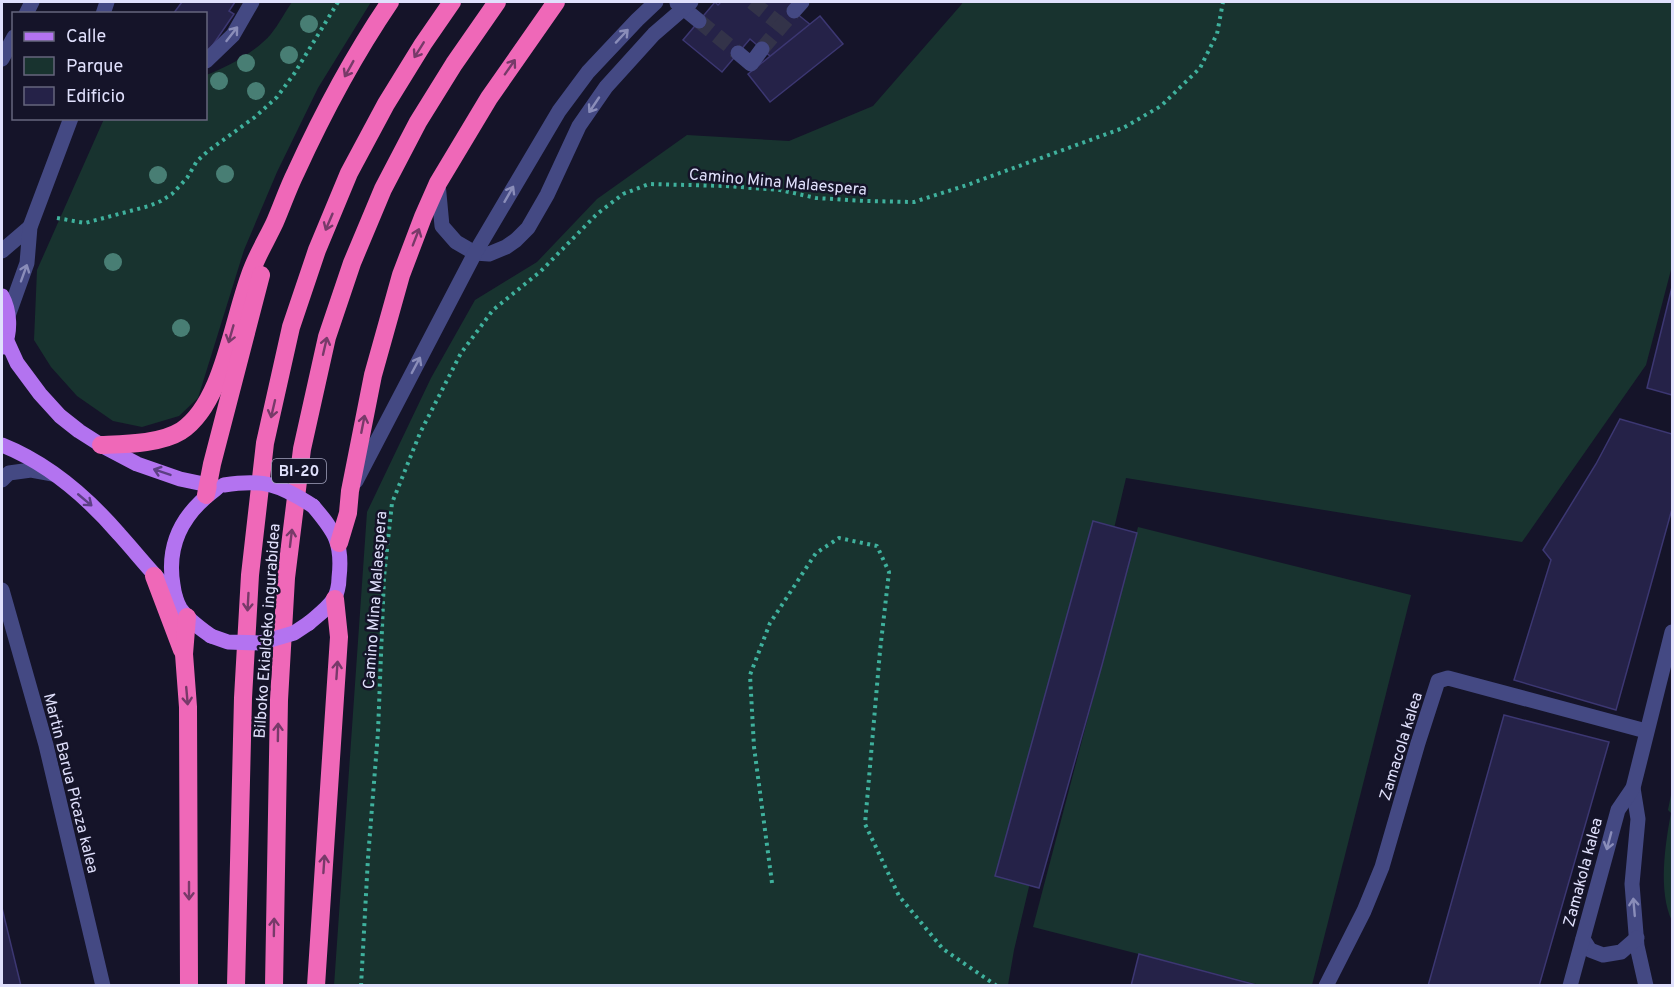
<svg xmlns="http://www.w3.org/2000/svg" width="1674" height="987" viewBox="0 0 1674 987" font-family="Overpass,sans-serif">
<rect width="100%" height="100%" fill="#151429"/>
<!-- green -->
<g fill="#18332f">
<path d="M292 2H371L318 88 277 172 244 250 198 398 179 416 142 427 113 421 77 396 51 367 34 340 37 270 104 119 206 118V75C226 68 257 51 271 34 279 24 285 12 292 2Z"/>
<polygon points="963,2 1672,2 1672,266 1646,365 1522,542 1126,478 1014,950 1008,985 334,986 367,512 431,378 475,300 537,262 597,199 687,135 789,141 873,106 961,5"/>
<polygon points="1138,527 1411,595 1312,985 1260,985 1033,927"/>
<path d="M1672 790V921C1658 891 1665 845 1671 813L1668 810Z"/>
</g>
<!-- building -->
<g fill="#252248" stroke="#3c3772" stroke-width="1.5">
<polygon points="182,2 235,2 229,11 234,14 206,55 206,14 173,14"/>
<polygon points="715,2 718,5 721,2 797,2 791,9 822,34 790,73 750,39 722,72 683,40"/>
<polygon points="820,16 843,44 770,102 748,74"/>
<polygon points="1672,287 1672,395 1647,388"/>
<polygon points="1620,419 1672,434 1672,509 1616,710 1514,680 1551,560 1543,550 1596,464"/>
<polygon points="1093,521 1137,533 1102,665 1039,888 995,876"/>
<polygon points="1504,715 1609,742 1539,986 1428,986"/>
<polygon points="2,908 21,986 2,986"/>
<polygon points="1139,954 1260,986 1131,986"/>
</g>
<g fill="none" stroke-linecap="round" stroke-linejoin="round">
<!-- minor-tunnel -->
<g stroke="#333349" stroke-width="15" stroke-dasharray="15 8" stroke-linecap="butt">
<polyline points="752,2 782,26"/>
<polyline points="699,21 738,53"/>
<polyline points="762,49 794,11"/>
</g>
<!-- path -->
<g stroke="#3fb19d" stroke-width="4" stroke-dasharray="3 4.5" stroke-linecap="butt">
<polyline points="57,218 85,223 149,206 161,201 172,194 187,178 197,161 208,151 255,117 277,97 294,74 338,2"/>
<polyline points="772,883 754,747 750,675 770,623 816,553 839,538 877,546 889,572 880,651 865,824 899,896 943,949 997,986"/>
<polyline points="361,986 368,858 378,732 384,577 392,503 420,433 461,353 493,310 541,271 597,214 623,194 649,184 726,186 780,190 816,198 865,201 914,202 967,185 1123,128 1161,106 1200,68 1217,34 1223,2"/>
</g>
<!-- minor -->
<g stroke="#444983" stroke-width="15">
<polyline points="677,3 699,21"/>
<polyline points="794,11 802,2"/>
<polyline points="26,14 32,2"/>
<polyline points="103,14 107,2"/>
<polyline points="738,53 751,64 762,49"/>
<polyline points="2,59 14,37"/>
<polyline points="206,61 233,35 252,2"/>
<polyline points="438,183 442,226 456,242 475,253 489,254 506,247 516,240 528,228 547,195 579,126 606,87 654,34 691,2"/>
<polyline points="2,251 30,227"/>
<polyline points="8,316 27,263 30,227 71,118"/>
<polyline points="2,480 9,473 31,470 53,474"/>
<polyline points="356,481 475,253 559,111 588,72 637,20 656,2"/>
<polyline points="2,590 46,745 103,986"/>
<polyline points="1633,788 1638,819 1632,884 1637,946 1646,986"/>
<polyline points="1583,939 1590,950 1603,955 1621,952 1637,938"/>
<polyline points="1326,986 1364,911 1382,867 1418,743 1438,681 1448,678 1646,731"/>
<polyline points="1570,986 1618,810 1633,788 1672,632"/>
</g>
<!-- major -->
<g stroke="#b373f0" stroke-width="15">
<path d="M2 296C10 311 11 331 4 347"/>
<polyline points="7,341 17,363 40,394 60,416 79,431 101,445 137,464 180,479 218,487"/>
<path d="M2 445C47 463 87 497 119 534 138 555 154 576 175 596"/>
<path d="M309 623C317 616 327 609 333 600 337 595 339 585 339 578 343 543 335 532 313 506"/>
<path d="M211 636C200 628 187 619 180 608 176 601 174 593 173 585 166 544 183 513 216 489"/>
</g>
<!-- highway -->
<g stroke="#ef68b8" stroke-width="18">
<path d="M101 445C125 444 160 444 181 431 225 402 233 314 253 267 259 252 268 237 275 222 282 206 288 188 296 172 323 113 354 55 390 2"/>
<polyline points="206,495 212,464 261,275"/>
<polyline points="339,543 348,513 350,491 373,375 401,275 423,217 438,183 489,98 556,2"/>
<polyline points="154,576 182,650"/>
<polyline points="187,617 184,654 188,707 189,986"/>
<polyline points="236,986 243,698 250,575 265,443 291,327 317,250 349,173 386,104 423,44 452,2"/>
<polyline points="274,986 279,700 286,578 302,449 327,337 352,263 383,189 418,122 454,64 497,2"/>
<polyline points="316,986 339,637 335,599"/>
</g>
<!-- major-bridge -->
<g stroke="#b373f0" stroke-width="15">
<path d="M224 485C264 479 279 484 313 506"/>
<polyline points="211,636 228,642 260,643 294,633 309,623"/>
</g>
</g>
<!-- trees -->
<g fill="#487e74">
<circle cx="309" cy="24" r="9"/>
<circle cx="289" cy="55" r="9"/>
<circle cx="246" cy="63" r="9"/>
<circle cx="219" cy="81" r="9"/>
<circle cx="256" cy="91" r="9"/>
<circle cx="225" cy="174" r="9"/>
<circle cx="158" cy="175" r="9"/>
<circle cx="113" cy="262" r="9"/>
<circle cx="181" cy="328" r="9"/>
</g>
<!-- one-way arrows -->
<defs><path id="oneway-shaft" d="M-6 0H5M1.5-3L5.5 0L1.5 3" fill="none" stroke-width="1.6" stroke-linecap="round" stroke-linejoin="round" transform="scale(1.5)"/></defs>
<g stroke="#8a8db9">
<use href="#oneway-shaft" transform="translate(232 34) rotate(-52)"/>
<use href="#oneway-shaft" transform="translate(622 36) rotate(-47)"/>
<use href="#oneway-shaft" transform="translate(594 105) rotate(124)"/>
<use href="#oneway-shaft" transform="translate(509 194) rotate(-60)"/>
<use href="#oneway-shaft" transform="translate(24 273) rotate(-70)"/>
<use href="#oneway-shaft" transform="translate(416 365) rotate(-62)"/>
<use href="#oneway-shaft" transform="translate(1609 841) rotate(105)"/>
<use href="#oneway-shaft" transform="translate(1634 907) rotate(-95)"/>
</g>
<g stroke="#773a69">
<use href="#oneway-shaft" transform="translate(419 50) rotate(122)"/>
<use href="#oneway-shaft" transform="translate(510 67) rotate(-55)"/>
<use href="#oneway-shaft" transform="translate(349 69) rotate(119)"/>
<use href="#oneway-shaft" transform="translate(329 222) rotate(113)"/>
<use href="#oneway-shaft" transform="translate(416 237) rotate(-69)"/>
<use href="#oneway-shaft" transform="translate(231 334) rotate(106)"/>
<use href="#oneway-shaft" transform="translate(325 346) rotate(-77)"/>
<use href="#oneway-shaft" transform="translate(273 409) rotate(103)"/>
<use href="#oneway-shaft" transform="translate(363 424) rotate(-79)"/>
<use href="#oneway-shaft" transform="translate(291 538) rotate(-83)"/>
<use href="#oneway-shaft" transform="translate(248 602) rotate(93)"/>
<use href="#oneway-shaft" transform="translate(337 670) rotate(-86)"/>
<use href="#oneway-shaft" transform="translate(187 696) rotate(85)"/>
<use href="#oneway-shaft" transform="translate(278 732) rotate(-89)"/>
<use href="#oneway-shaft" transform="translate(324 864) rotate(-86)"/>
<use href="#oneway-shaft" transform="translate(189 891) rotate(90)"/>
<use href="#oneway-shaft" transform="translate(274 927) rotate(-89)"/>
</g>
<g stroke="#5c3f83">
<use href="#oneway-shaft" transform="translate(162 472) rotate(-161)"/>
<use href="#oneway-shaft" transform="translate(85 500) rotate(40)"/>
</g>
<g text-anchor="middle" stroke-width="5" stroke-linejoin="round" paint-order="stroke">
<!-- shield labels -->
<rect fill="#151429" stroke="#a3a3bd" stroke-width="1.5" x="272" y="459" width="54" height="24" rx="4.5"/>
<g font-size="15" font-weight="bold" fill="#e0e0fc">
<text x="299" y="476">BI-20</text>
</g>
<!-- street labels -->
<g font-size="16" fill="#e0e0fc" stroke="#151429">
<text transform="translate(778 181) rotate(5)" y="6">Camino Mina Malaespera</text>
<text transform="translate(374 600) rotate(-86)" y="6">Camino Mina Malaespera</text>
<text transform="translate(266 631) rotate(-86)" y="6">Bilboko Ekialdeko ingurabidea</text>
<text transform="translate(1400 746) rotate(-73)" y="6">Zamacola kalea</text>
<text transform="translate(72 783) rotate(76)" y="6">Martin Barua Picaza kalea</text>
<text transform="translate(1582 872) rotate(-75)" y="6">Zamakola kalea</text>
</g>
</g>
<!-- border -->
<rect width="1674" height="987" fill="none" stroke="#e0e0fc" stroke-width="6"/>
<!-- legend -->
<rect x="12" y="12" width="195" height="108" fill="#151429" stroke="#66667d" stroke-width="1.5"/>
<rect x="24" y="32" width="30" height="9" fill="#b373f0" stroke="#66667d" stroke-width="1.5"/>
<text x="66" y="42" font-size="18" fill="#e0e0fc">Calle</text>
<rect x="24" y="57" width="30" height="18" fill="#18332f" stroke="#66667d" stroke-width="1.5"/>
<text x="66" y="72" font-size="18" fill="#e0e0fc">Parque</text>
<rect x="24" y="87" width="30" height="18" fill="#252248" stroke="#66667d" stroke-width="1.5"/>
<text x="66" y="102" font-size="18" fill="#e0e0fc">Edificio</text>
</svg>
